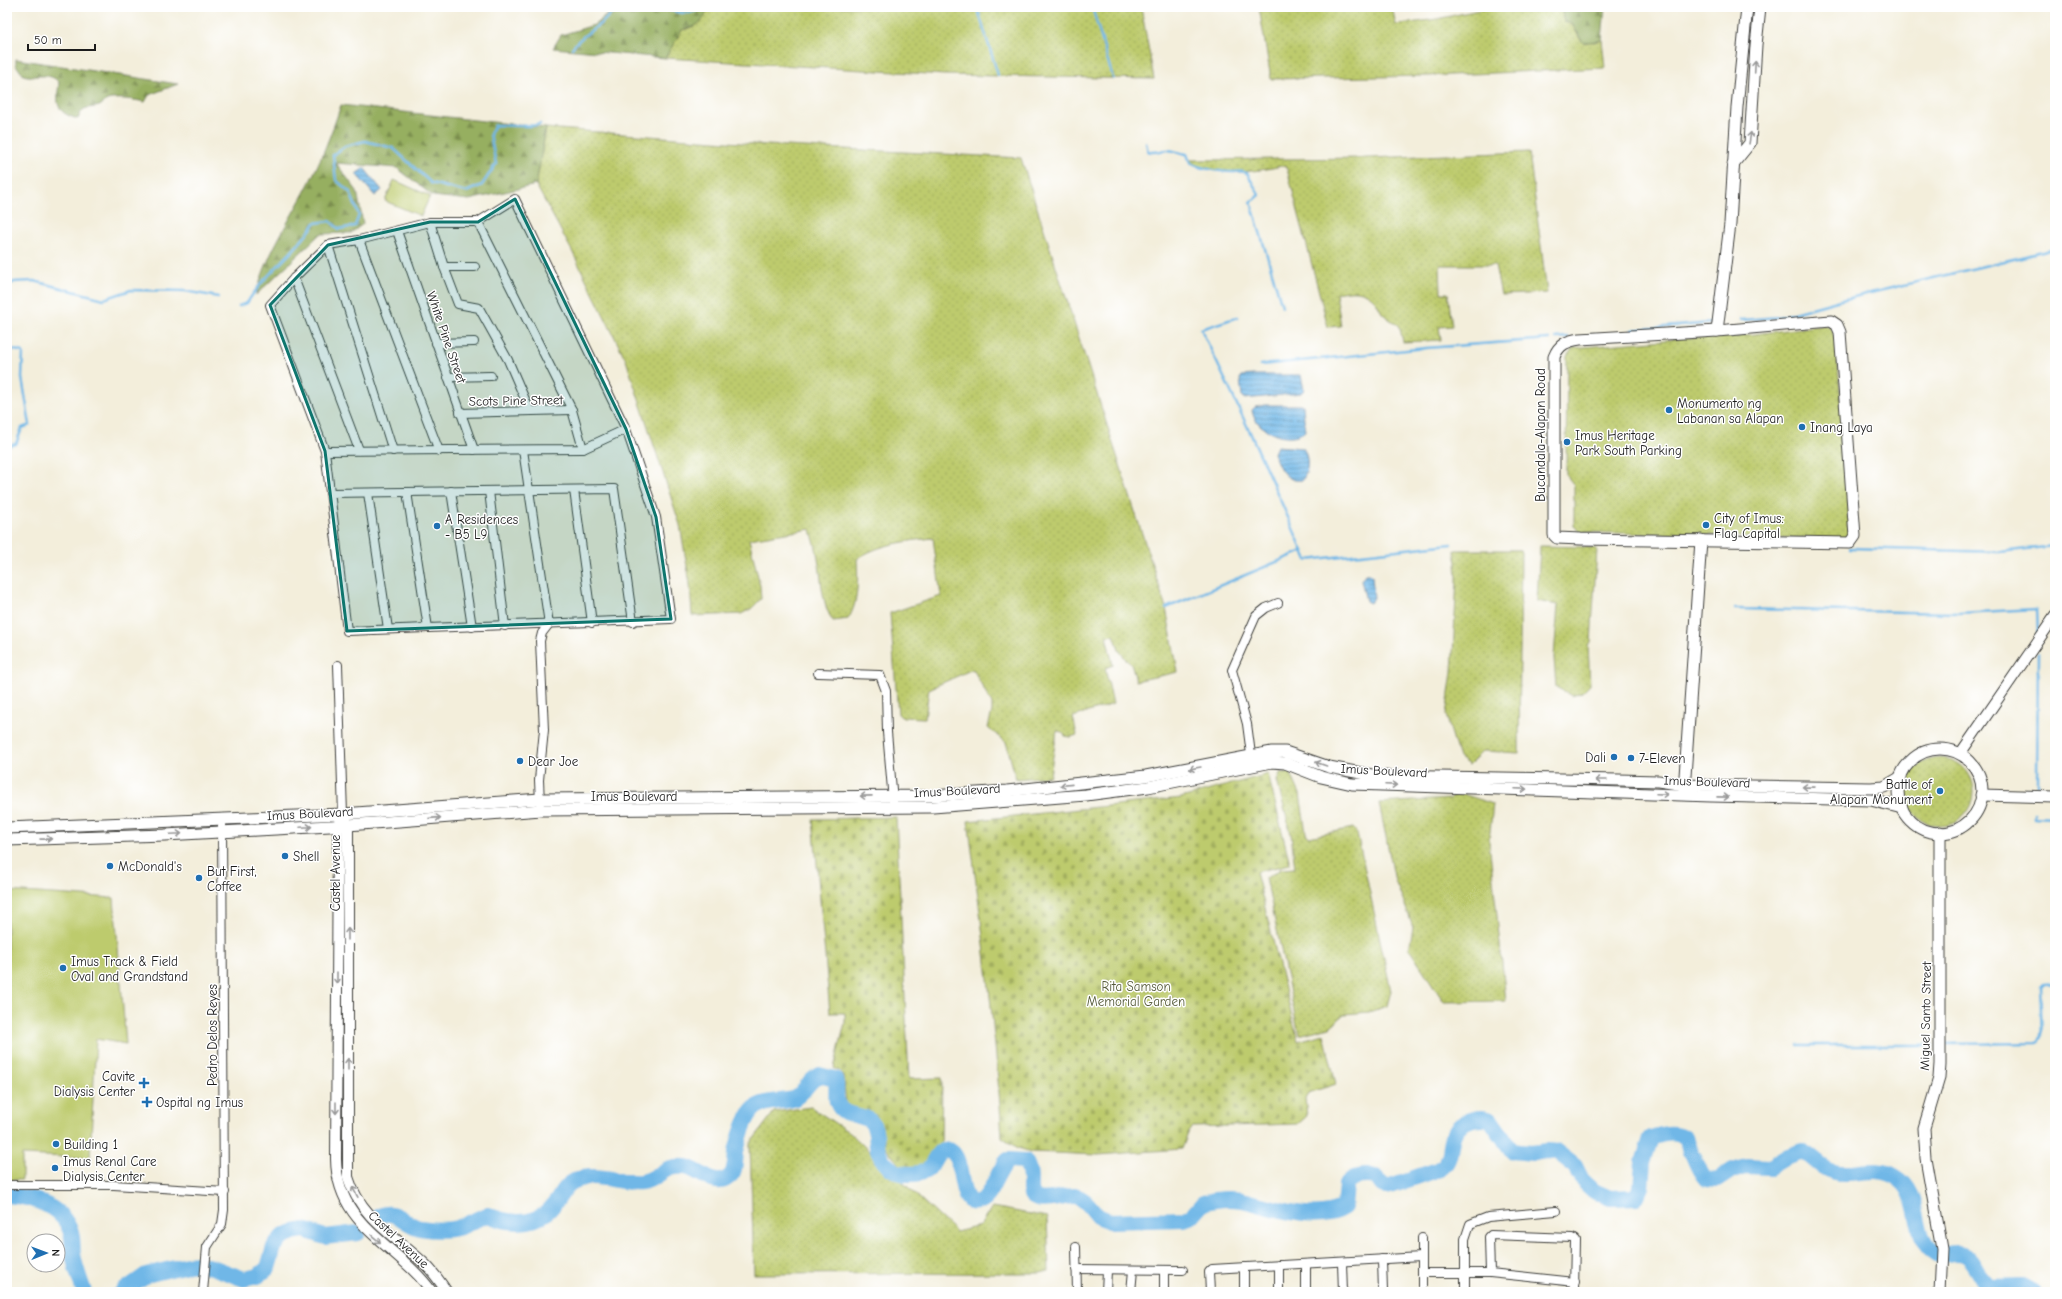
<svg xmlns="http://www.w3.org/2000/svg" width="2062" height="1299" viewBox="0 0 2062 1299" font-family="'Comic Neue',sans-serif">
<defs>
<pattern id="grass-dots" width="8" height="8" patternUnits="userSpaceOnUse"><rect width="8" height="8" fill="#bdcb6d"/><path d="M2 2h.1M6 6h.1" fill="none" stroke="#a2ae5e" stroke-width="1.8" stroke-linecap="round"/></pattern>
<pattern id="forest-firs" width="22" height="20" patternUnits="userSpaceOnUse"><rect width="22" height="20" fill="#96af60"/><path d="M5 1l3.5 6h-7zM16 11l3.5 6h-7z" fill="#7a8e4e"/></pattern>
<pattern id="cemetery-stones" width="16" height="16" patternUnits="userSpaceOnUse"><rect width="16" height="16" fill="#bdcb6d"/><path d="M2 7V4a2 2 0 0 1 4 0v3zM10 15v-3a2 2 0 0 1 4 0v3z" fill="#a2ae5e"/></pattern>
<pattern id="water-rules" width="6" height="5" patternUnits="userSpaceOnUse"><rect width="6" height="5" fill="#70b7e7"/><path d="M0 2.5h6" fill="none" stroke="#5b94ba"/></pattern>
</defs>
<rect width="100%" height="100%" fill="#fff"/>
<filter id="ink" filterUnits="userSpaceOnUse"><feTurbulence type="fractalNoise" baseFrequency=".025" numOctaves="2"/><feDisplacementMap in="SourceGraphic" scale="8" xChannelSelector="R" yChannelSelector="G"/><feConvolveMatrix kernelMatrix="1 2 1 2 8 2 1 2 1" color-interpolation-filters="sRGB"/></filter>
<filter id="wash" filterUnits="userSpaceOnUse"><feTurbulence type="fractalNoise" baseFrequency=".012" numOctaves="4" result="noise"/><feDisplacementMap in="SourceGraphic" scale="16" xChannelSelector="R" yChannelSelector="G"/><feGaussianBlur stdDeviation="0.9" result="paint"/><feColorMatrix in="noise" values="0 0 0 0 0 0 0 0 0 0 0 0 0 0 0 0 0 1.4 0 .05"/><feComposite in="paint" operator="in"/></filter>
<g filter="url(#wash)">
<rect width="100%" height="100%" fill="#f3eedb"/>
<!-- grass -->
<g fill="url(#grass-dots)" stroke="#6c7444">
<path d="M709 7H1141L1154 79 945 75 665 58 682 30C697 26 703 22 709 7Z"/>
<polygon points="1259,7 1392,7 1396,25 1437,19 1492,7 1563,7 1562,13 1572,24 1580,39 1593,42 1602,40 1605,68 1428,76 1271,79"/>
<path d="M546 128 766 145 1021 158 1166 608 1178 672 1136 681 1132 666 1120 652 1114 635 1106 636 1113 665 1105 668 1113 704 1073 717 1077 735 1071 737 1065 736 1062 732 1057 731 1050 776 1016 779 1006 742 988 728 992 711V704L973 669 929 689 925 718 901 717 898 714 890 613 941 596 933 538C908 541 878 544 857 559 858 578 859 603 848 619L833 621C821 604 822 579 818 559 817 549 813 539 811 529L749 539 760 585 761 599 751 609 741 614 692 616 690 584 680 525 626 360 572 251 536 185Z"/>
<path d="M1529 152 1547 293 1501 295 1495 265H1440L1441 293H1448L1452 326 1439 327 1441 340 1403 342C1398 317 1397 328 1382 313 1380 310 1378 305 1376 302 1364 288 1352 290 1336 293L1341 326 1328 327 1286 165C1257 172 1219 177 1191 163L1189 160 1367 158Z"/>
<polygon points="1825,325 1832,329 1836,340 1851,529 1849,537 1840,539 1581,532 1574,526 1574,485 1566,475 1567,356 1573,348 1687,338 1732,337"/>
<polygon points="1540,546 1586,547 1597,549 1591,642 1588,645 1590,685 1582,693 1572,696 1556,687 1554,657 1558,605 1537,601"/>
<polygon points="1455,550 1521,550 1519,753 1483,751 1469,765 1459,758 1446,715 1452,672 1457,578"/>
<circle cx="1940" cy="792" r="34"/>
<polygon points="1290,772 1300,794 1306,833 1309,837 1353,828 1357,833 1391,991 1387,1006 1369,1012 1345,1014 1330,1027 1299,1035 1266,878 1281,869 1295,868 1291,834 1277,781 1280,773"/>
<polygon points="1457,792 1493,804 1489,841 1506,1001 1444,1002 1409,949 1413,928 1408,913 1395,881 1379,803 1450,799"/>
<polygon points="811,1107 850,1133 956,1232 980,1226 992,1207 1047,1217 1049,1271 1040,1273 754,1274 750,1144 774,1112"/>
</g>
<!-- forest -->
<g fill="url(#forest-firs)" stroke="#59663e">
<path d="M605 7H709C702 24 699 25 682 30L665 58 553 48 561 35 594 25 607 15Z"/>
<polygon points="1563,7 1605,7 1602,40 1583,43 1572,24 1564,22 1562,13"/>
<path d="M16 59 178 84 149 95 145 102C137 100 115 97 107 100 104 102 102 105 99 106 86 110 84 104 78 119 54 112 57 103 59 82 48 71 37 79 23 75L16 65Z"/>
<path d="M341 105 546 128 536 185 469 200 433 196 397 168 336 163 357 191 363 224 351 233 320 234 256 295C265 258 286 226 304 193 319 165 331 135 341 105Z"/>
</g>
<!-- cemetery -->
<g fill="url(#cemetery-stones)" stroke="#6c7444">
<path d="M1268 774 1290 864 1256 872 1298 1041 1324 1034 1336 1084 1308 1093 1305 1098 1307 1116 1298 1124 1193 1127 1189 1131 1182 1149 1098 1155 1031 1152 1018 1148 1002 1137C996 1031 982 926 968 821L1181 798Z"/>
<polygon points="896,817 909,1079 942,1078 941,1145 927,1166 916,1170 908,1170 900,1165 883,1145 878,1122 864,1113 851,1114 847,1112 843,1076 841,1072 834,1068 845,1023 845,1013 830,1013 813,819"/>
</g>
<!-- pitch -->
<g fill="#bdcb6d" stroke="#6c7444">
<polygon points="394,180 430,196 421,216 385,201"/>
<polygon points="7,891 114,898 126,1044 96,1039 90,1158 22,1155 22,1180 7,1180"/>
</g>
<!-- water -->
<g fill="url(#water-rules)" stroke="#466a82">
<polygon points="364,168 382,190 375,196 356,174"/>
<polygon points="1253,375 1301,375 1304,390 1301,393 1245,399 1242,397 1240,379 1242,376"/>
<path d="M1265 405H1303L1305 431C1290 444 1254 431 1252 410L1255 407Z"/>
<path d="M1277 446 1303 448C1309 456 1309 473 1302 480 1286 483 1277 466 1274 453Z"/>
<polygon points="1365,574 1369,574 1372,576 1374,598 1370,603 1366,601 1361,580"/>
</g>
<g fill="none" stroke-linecap="round" stroke-linejoin="round">
<!-- stream -->
<g stroke="#70b7e7" stroke-width="2.5">
<path d="M661 7C673 11 691 18 700 7"/>
<polyline points="977,7 998,75"/>
<polyline points="1092,7 1113,78"/>
<path d="M572 48C584 31 605 26 615 7"/>
<path d="M1146 143 1148 151C1155 154 1160 150 1168 150 1174 150 1179 154 1187 154 1188 156 1189 161 1191 163 1196 168 1224 172 1232 172 1238 172 1241 170 1247 173L1259 195 1251 202 1282 306"/>
<polyline points="7,287 14,282 34,281 104,299 131,290 185,291 218,297"/>
<path d="M239 306 247 303C265 273 296 253 315 223L330 221 339 229 355 226 359 215 350 192 336 180 333 155 345 146 365 141 393 148 431 183 466 192 482 185 496 164 490 134 495 125C507 125 530 128 540 124"/>
<polyline points="1238,317 1201,329 1249,430 1307,560 1451,544"/>
<polyline points="1741,320 1779,317 1837,301 2055,249"/>
<polyline points="1632,330 1711,323"/>
<polyline points="1556,338 1568,337"/>
<polyline points="7,348 23,352 22,378 30,425 22,428 16,444 7,446"/>
<polyline points="1261,365 1426,348 1549,339"/>
<polyline points="1850,548 2000,552 2055,546"/>
<polyline points="1166,608 1303,551"/>
<polyline points="1735,609 1958,613 2037,609 2038,636"/>
<polyline points="2037,785 2038,654"/>
<polyline points="2035,813 2035,817 2055,818"/>
<polyline points="1943,1044 2039,1043 2042,1036 2040,987 2043,984 2055,983"/>
<polyline points="1798,1045 1932,1045"/>
</g>
<!-- river -->
<g stroke="#70b7e7" stroke-width="16">
<path d="M7 1195C34 1197 66 1207 72 1237 73 1245 72 1252 74 1259 76 1270 81 1281 84 1292"/>
<path d="M379 1216C397 1208 403 1224 420 1228 432 1230 445 1231 457 1228 468 1225 477 1218 488 1215 506 1223 530 1226 546 1213 565 1197 560 1180 590 1177 608 1176 624 1184 641 1182 660 1180 662 1164 685 1167 700 1169 714 1190 729 1177 736 1172 735 1160 736 1152 739 1139 745 1117 755 1108 765 1100 782 1102 793 1099 802 1096 808 1081 819 1075L835 1079C838 1086 835 1095 837 1102 843 1120 863 1111 872 1123 877 1130 876 1138 877 1146 880 1162 893 1174 909 1174 914 1174 923 1173 927 1170 933 1166 936 1150 945 1150 969 1148 953 1216 982 1200 992 1194 997 1171 1008 1160L1025 1161C1034 1175 1027 1191 1032 1196 1041 1205 1064 1195 1075 1196 1086 1198 1091 1209 1098 1216 1101 1218 1106 1219 1110 1221L1184 1219 1192 1216 1203 1203C1215 1199 1229 1198 1242 1200 1270 1206 1317 1225 1344 1207L1346 1185C1353 1175 1365 1175 1376 1177L1382 1185 1387 1187 1440 1169C1454 1159 1448 1145 1455 1132 1460 1121 1480 1115 1491 1120L1512 1151 1531 1153 1547 1151 1557 1152 1575 1166 1582 1180 1594 1191 1610 1198 1637 1197 1641 1188 1643 1162 1651 1138C1697 1121 1685 1156 1706 1179L1717 1180 1732 1170 1746 1166 1770 1167 1788 1156 1802 1151C1813 1157 1821 1169 1834 1172 1856 1177 1875 1164 1896 1177 1921 1192 1913 1226 1927 1247 1939 1263 1948 1249 1963 1254 1975 1259 1979 1278 1989 1287L2023 1286 2034 1292"/>
<polyline points="122,1292 146,1275 187,1265 198,1264 212,1267 244,1279 258,1276 268,1268 274,1247 282,1237 293,1232 304,1230 325,1237 358,1233"/>
</g>
</g>
</g>
<g filter="url(#ink)">
<g fill="none" stroke-linecap="round" stroke-linejoin="round">
<!-- minor casing -->
<g stroke="#3c3c39" stroke-width="10">
<g id="minor">
<polyline points="430,222 444,267 458,304 479,308 508,360 530,411"/>
<polyline points="478,222 572,410 583,449"/>
<polyline points="397,231 474,450"/>
<polyline points="359,240 439,451"/>
<polyline points="328,245 393,451"/>
<polyline points="444,267 475,267"/>
<polyline points="294,278 359,450"/>
<polyline points="436,343 474,342"/>
<polyline points="448,377 491,376"/>
<polyline points="460,413 572,410"/>
<polyline points="523,450 549,624 542,633 540,641 544,730 539,780 540,803"/>
<polyline points="325,451 583,449 626,429 656,517 671,619 347,631 325,451 270,305 294,278 328,245 359,240 430,222 478,222 515,199 626,429"/>
<polyline points="574,490 592,623"/>
<polyline points="451,491 472,627"/>
<polyline points="489,491 505,626"/>
<polyline points="407,492 428,628"/>
<polyline points="330,493 614,489 633,622"/>
<polyline points="368,493 388,629"/>
<polyline points="338,665 343,814"/>
<polyline points="818,673 880,675 886,691 887,732 893,801"/>
<polyline points="1252,762 1247,724 1232,670 1256,616 1266,608 1278,603"/>
<polyline points="7,1185 114,1185 225,1192"/>
<polyline points="1076,1247 1077,1292"/>
<polyline points="1382,1259 1383,1292"/>
<polyline points="1342,1262 1343,1292"/>
<polyline points="1279,1265 1279,1292"/>
<polyline points="1244,1267 1244,1292"/>
<polyline points="1076,1269 1183,1270"/>
<polyline points="1422,1273 1490,1273 1575,1282"/>
<polyline points="1490,1273 1489,1237 1491,1235 1572,1238 1575,1240 1574,1292"/>
<polyline points="203,1292 207,1247 222,1224 224,1210 222,820"/>
<polyline points="1106,1292 1107,1270"/>
<polyline points="1131,1292 1133,1270"/>
<polyline points="1164,1292 1164,1271"/>
<polyline points="1210,1292 1209,1272 1212,1269 1421,1257"/>
<polyline points="1306,1292 1306,1264"/>
<polyline points="1422,1292 1422,1238"/>
<polyline points="1465,1292 1465,1239 1470,1224 1488,1217 1556,1211"/>
</g>
</g>
<!-- tertiary casing -->
<g stroke="#3c3c39" stroke-width="12">
<g id="tertiary">
<polyline points="1960,754 2055,616"/>
<path d="M343 814 348 825V1177C360 1218 398 1238 426 1265 434 1273 441 1283 447 1292"/>
<path d="M340 819 338 826 336 1159C337 1227 398 1244 432 1292"/>
</g>
</g>
<!-- secondary casing -->
<g stroke="#3c3c39" stroke-width="13">
<g id="secondary">
<polyline points="1733,164 1750,143 1756,45 1760,7"/>
<path d="M1831 321 1837 325 1840 332 1855 536 1850 543 1581 539 1557 538 1554 535V357C1559 344 1567 341 1580 339L1717 331Z"/>
<polyline points="1717,331 1730,224 1737,107 1747,7"/>
<circle cx="1940" cy="791" r="42"/>
<polyline points="1684,791 1701,540"/>
<polyline points="1981,795 2055,797"/>
<polyline points="7,828 343,814 540,799 931,796 1007,791 1146,776 1272,752 1285,752 1329,767 1377,776 1619,780 1658,781 1685,785 1871,788 1884,787 1901,777"/>
<polyline points="1940,832 1940,1064 1939,1078 1924,1128 1926,1158 1942,1249 1940,1292"/>
<polyline points="7,840 165,835 348,825 541,810 933,807 1086,795 1148,787 1272,762 1285,763 1321,777 1352,784 1711,796 1871,800 1902,808"/>
</g>
</g>
<!-- minor -->
<use href="#minor" stroke="#fff" stroke-width="8"/>
<!-- tertiary -->
<use href="#tertiary" stroke="#fff" stroke-width="10"/>
<!-- secondary -->
<use href="#secondary" stroke="#fff" stroke-width="11"/>
</g>
<!-- one-way arrows -->
<defs><path id="oneway-shaft" d="M-6 0H5M1.5-3L5.5 0L1.5 3" fill="none" stroke-width="1.6" stroke-linecap="round" stroke-linejoin="round"/></defs>
<g stroke="#999">
<use href="#oneway-shaft" transform="translate(1755 67) rotate(-87)"/>
<use href="#oneway-shaft" transform="translate(1750 138) rotate(-81)"/>
<use href="#oneway-shaft" transform="translate(1321 764) rotate(-161)"/>
<use href="#oneway-shaft" transform="translate(1195 768) rotate(170)"/>
<use href="#oneway-shaft" transform="translate(1601 780) rotate(180)"/>
<use href="#oneway-shaft" transform="translate(1066 785) rotate(174)"/>
<use href="#oneway-shaft" transform="translate(1391 785) rotate(2)"/>
<use href="#oneway-shaft" transform="translate(1808 787) rotate(-179)"/>
<use href="#oneway-shaft" transform="translate(1521 789) rotate(2)"/>
<use href="#oneway-shaft" transform="translate(1662 794) rotate(2)"/>
<use href="#oneway-shaft" transform="translate(866 796) rotate(179)"/>
<use href="#oneway-shaft" transform="translate(1723 797) rotate(1)"/>
<use href="#oneway-shaft" transform="translate(435 818) rotate(-4)"/>
<use href="#oneway-shaft" transform="translate(306 827) rotate(-3)"/>
<use href="#oneway-shaft" transform="translate(176 834) rotate(-3)"/>
<use href="#oneway-shaft" transform="translate(46 839) rotate(-1)"/>
<use href="#oneway-shaft" transform="translate(348 934) rotate(-90)"/>
<use href="#oneway-shaft" transform="translate(337 978) rotate(90)"/>
<use href="#oneway-shaft" transform="translate(348 1064) rotate(-90)"/>
<use href="#oneway-shaft" transform="translate(336 1108) rotate(90)"/>
<use href="#oneway-shaft" transform="translate(355 1192) rotate(-119)"/>
<use href="#oneway-shaft" transform="translate(376 1239) rotate(40)"/>
</g>
</g>
<!-- marked area -->
<path fill="#0f766e" fill-opacity="0.2" stroke="#0f766e" stroke-width="3" stroke-linejoin="round" d="M515 199 626 429 656 517 671 619 347 631 325 451 270 305 328 245 430 222H478Z"/>
<!-- markers -->
<g fill="#1f6fb2" stroke="#fff" stroke-width="1.5">
<circle cx="1669" cy="410" r="4"/>
<circle cx="1802" cy="427" r="4"/>
<circle cx="1567" cy="442" r="4"/>
<circle cx="1706" cy="525" r="4"/>
<circle cx="437" cy="526" r="4"/>
<circle cx="1614" cy="757" r="4"/>
<circle cx="1631" cy="758" r="4"/>
<circle cx="520" cy="761" r="4"/>
<circle cx="1940" cy="791" r="4"/>
<circle cx="285" cy="856" r="4"/>
<circle cx="110" cy="866" r="4"/>
<circle cx="199" cy="878" r="4"/>
<circle cx="63" cy="968" r="4"/>
<path d="M142 1077h4v4h4v4h-4v4h-4v-4h-4v-4h4z"/>
<path d="M145 1096h4v4h4v4h-4v4h-4v-4h-4v-4h4z"/>
<circle cx="56" cy="1144" r="4"/>
<circle cx="55" cy="1168" r="4"/>
</g>
<g text-anchor="middle" stroke-width="3" stroke-linejoin="round" paint-order="stroke">
<!-- street labels -->
<g font-size="13" fill="#1c1c1c" stroke="#fff">
<text transform="translate(447 337) rotate(71)" y="5">White Pine Street</text>
<text transform="translate(516 400) rotate(-1)" y="5">Scots Pine Street</text>
<text transform="translate(1540 435) rotate(-90)" y="5">Bucandala-Alapan Road</text>
<text transform="translate(1384 770) rotate(3)" y="5">Imus Boulevard</text>
<text transform="translate(1707 781) rotate(2)" y="5">Imus Boulevard</text>
<text transform="translate(957 790) rotate(-3)" y="5">Imus Boulevard</text>
<text x="634" y="801">Imus Boulevard</text>
<text transform="translate(310 813) rotate(-3)" y="5">Imus Boulevard</text>
<text transform="translate(335 873) rotate(-90)" y="5">Castel Avenue</text>
<text transform="translate(1925 1016) rotate(-89)" y="5">Miguel Santo Street</text>
<text transform="translate(212 1035) rotate(-90)" y="5">Pedro Delos Reyes</text>
<text transform="translate(399 1239) rotate(43)" y="5">Castel Avenue</text>
</g>
<!-- poi labels -->
<g font-size="13" fill="#1c1c1c" stroke="#fff" text-anchor="start">
<text x="1677" y="408">Monumento ng<tspan x="1677" dy="15">Labanan sa Alapan</tspan></text>
<text x="1810" y="432">Inang Laya</text>
<text x="1575" y="440">Imus Heritage<tspan x="1575" dy="15">Park South Parking</tspan></text>
<text x="1714" y="523">City of Imus:<tspan x="1714" dy="15">Flag Capital</tspan></text>
<text x="445" y="524">A Residences<tspan x="445" dy="15">- B5 L9</tspan></text>
<text x="1606" y="762" text-anchor="end">Dali</text>
<text x="1639" y="763">7-Eleven</text>
<text x="528" y="766">Dear Joe</text>
<text x="1932" y="789" text-anchor="end">Battle of<tspan x="1932" dy="15">Alapan Monument</tspan></text>
<text x="293" y="861">Shell</text>
<text x="118" y="871">McDonald's</text>
<text x="207" y="876">But First,<tspan x="207" dy="15">Coffee</tspan></text>
<text x="71" y="966">Imus Track &amp; Field<tspan x="71" dy="15">Oval and Grandstand</tspan></text>
<text x="135" y="1081" text-anchor="end">Cavite<tspan x="135" dy="15">Dialysis Center</tspan></text>
<text x="156" y="1107">Ospital ng Imus</text>
<text x="64" y="1149">Building 1</text>
<text x="63" y="1166">Imus Renal Care<tspan x="63" dy="15">Dialysis Center</tspan></text>
</g>
<!-- park labels -->
<g font-size="13" fill="#545938" stroke="#fff">
<text x="1136" y="991">Rita Samson<tspan x="1136" dy="15">Memorial Garden</tspan></text>
</g>
</g>
<!-- margin -->
<rect width="2062" height="1299" fill="none" stroke="#fff" stroke-width="24"/>
<!-- north arrow -->
<g transform="translate(46 1253) rotate(89)"><circle r="19" fill="#ffffff" stroke="#a4a4a4"/>
<path d="M0-3L7 15L0 10L-7 15Z" fill="#1f6fb2"/>
<text y="-6" font-size="11" font-weight="bold" text-anchor="middle" fill="#1c1c1c">N</text>
</g>
<!-- scale -->
<path d="M28 44v6h67v-6" fill="none" stroke="#1c1c1c" stroke-width="2"/>
<text x="34" y="44" font-size="12" fill="#1c1c1c" stroke="#ffffff" stroke-width="3" paint-order="stroke">50 m</text>
</svg>
